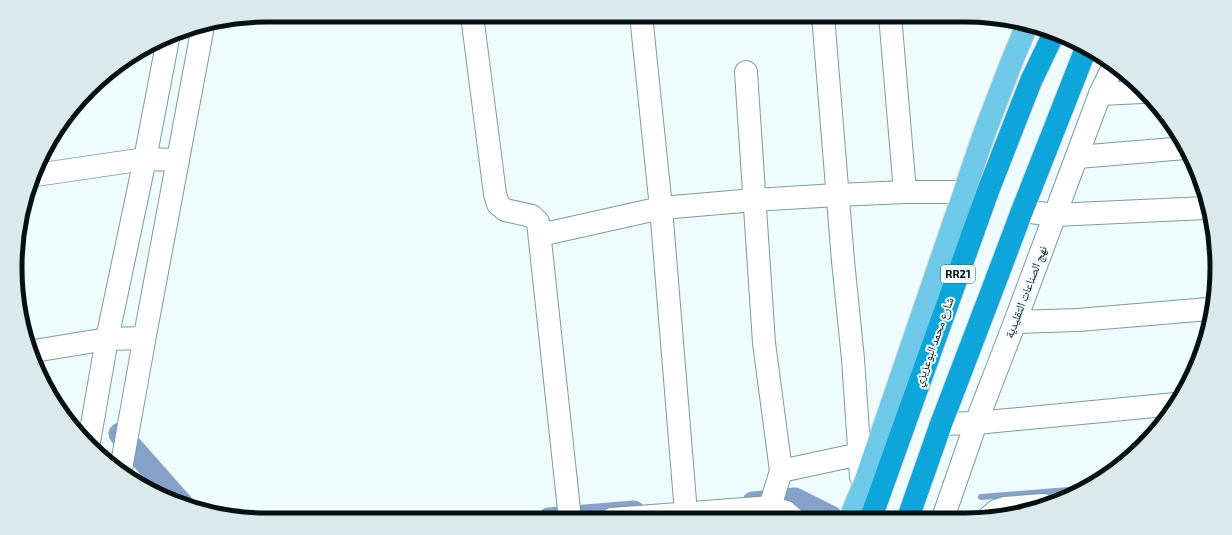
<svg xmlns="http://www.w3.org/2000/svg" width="1232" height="535" viewBox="0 0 1232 535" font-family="'Exo 2','Noto Naskh Arabic',sans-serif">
<rect width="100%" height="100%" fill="#effcfd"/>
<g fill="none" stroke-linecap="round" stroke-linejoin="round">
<!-- stream -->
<polyline stroke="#86a2c9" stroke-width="6" points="981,497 1080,489"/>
<!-- canal -->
<g stroke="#86a2c9" stroke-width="23">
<polyline points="120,434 182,504"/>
<polyline points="753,503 795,499 831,517"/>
<polyline points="549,519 634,512"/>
</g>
<!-- minor casing -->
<g stroke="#7d9b9e" stroke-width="24">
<g id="minor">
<polyline points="472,15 495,194 498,204 505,210 532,216 538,222 570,519"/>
<polyline points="641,15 661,208 686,513"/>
<polyline points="823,15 843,261 853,359 861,477 863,481 873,486"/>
<polyline points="890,15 905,192"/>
<polyline points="746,72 764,343 781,471 860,454"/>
<polyline points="1100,94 1142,92"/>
<polyline points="1078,157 1185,148"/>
<polyline points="36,175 145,159 178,160"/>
<polyline points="1022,211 1055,215 1205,208"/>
<polyline points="540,235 661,208 755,200 837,195 905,192 965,192"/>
<polyline points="1015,322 1078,320 1209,309"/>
<polyline points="34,351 107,339 144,338"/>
<polyline points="941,424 976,423 1176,404"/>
<polyline points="89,442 107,339 145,159 168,39"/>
<polyline points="121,469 144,341 203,26"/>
<polyline points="770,507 781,471"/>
<polyline points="943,518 976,423 1015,322 1100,94 1113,67"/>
<polyline points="988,518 996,511 1005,508 1044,505"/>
<polyline points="612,519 770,507 786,512 793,518"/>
</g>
</g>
<!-- major casing -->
<g stroke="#d7d9d9" stroke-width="24">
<polyline id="major" points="850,518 865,482 984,134 1012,61 1027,25"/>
</g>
<!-- highway casing -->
<g stroke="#d7d9d9" stroke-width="24">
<g id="highway">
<polyline points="871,518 988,191 1031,81 1054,33"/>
<polyline points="908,518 941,424 996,280 1022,211 1085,51"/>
</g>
</g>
<!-- minor -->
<use href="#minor" stroke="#fff" stroke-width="22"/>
<!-- major -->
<use href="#major" stroke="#6ec9e9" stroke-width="22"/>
<!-- highway -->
<use href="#highway" stroke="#0ea5da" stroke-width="22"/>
</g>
<g text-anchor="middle" stroke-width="4" stroke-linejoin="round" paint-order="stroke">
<!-- shield labels -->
<rect fill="#effcfd" stroke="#4b5758" stroke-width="1" x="941" y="265" width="34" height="18" rx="3"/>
<g font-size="11" font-weight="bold" fill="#051011">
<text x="958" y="278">RR21</text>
</g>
<!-- street labels -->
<g font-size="12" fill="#051011" stroke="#effcfd">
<text transform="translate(1026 292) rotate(-69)" y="4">نهج الصناعات التقليدية</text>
<text transform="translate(934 342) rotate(-70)" y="4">شارع محمد البوعزيزي</text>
</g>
</g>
<!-- crop -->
<path d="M0 0H1232V535H0ZM267 22H965A245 245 0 0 1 1210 267V268A245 245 0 0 1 965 513H267A245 245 0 0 1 22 268V267A245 245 0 0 1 267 22Z" fill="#dce9ea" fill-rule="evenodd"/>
<path fill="none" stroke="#051011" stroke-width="5" d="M267 22H965A245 245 0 0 1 1210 267V268A245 245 0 0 1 965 513H267A245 245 0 0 1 22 268V267A245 245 0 0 1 267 22Z"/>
</svg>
